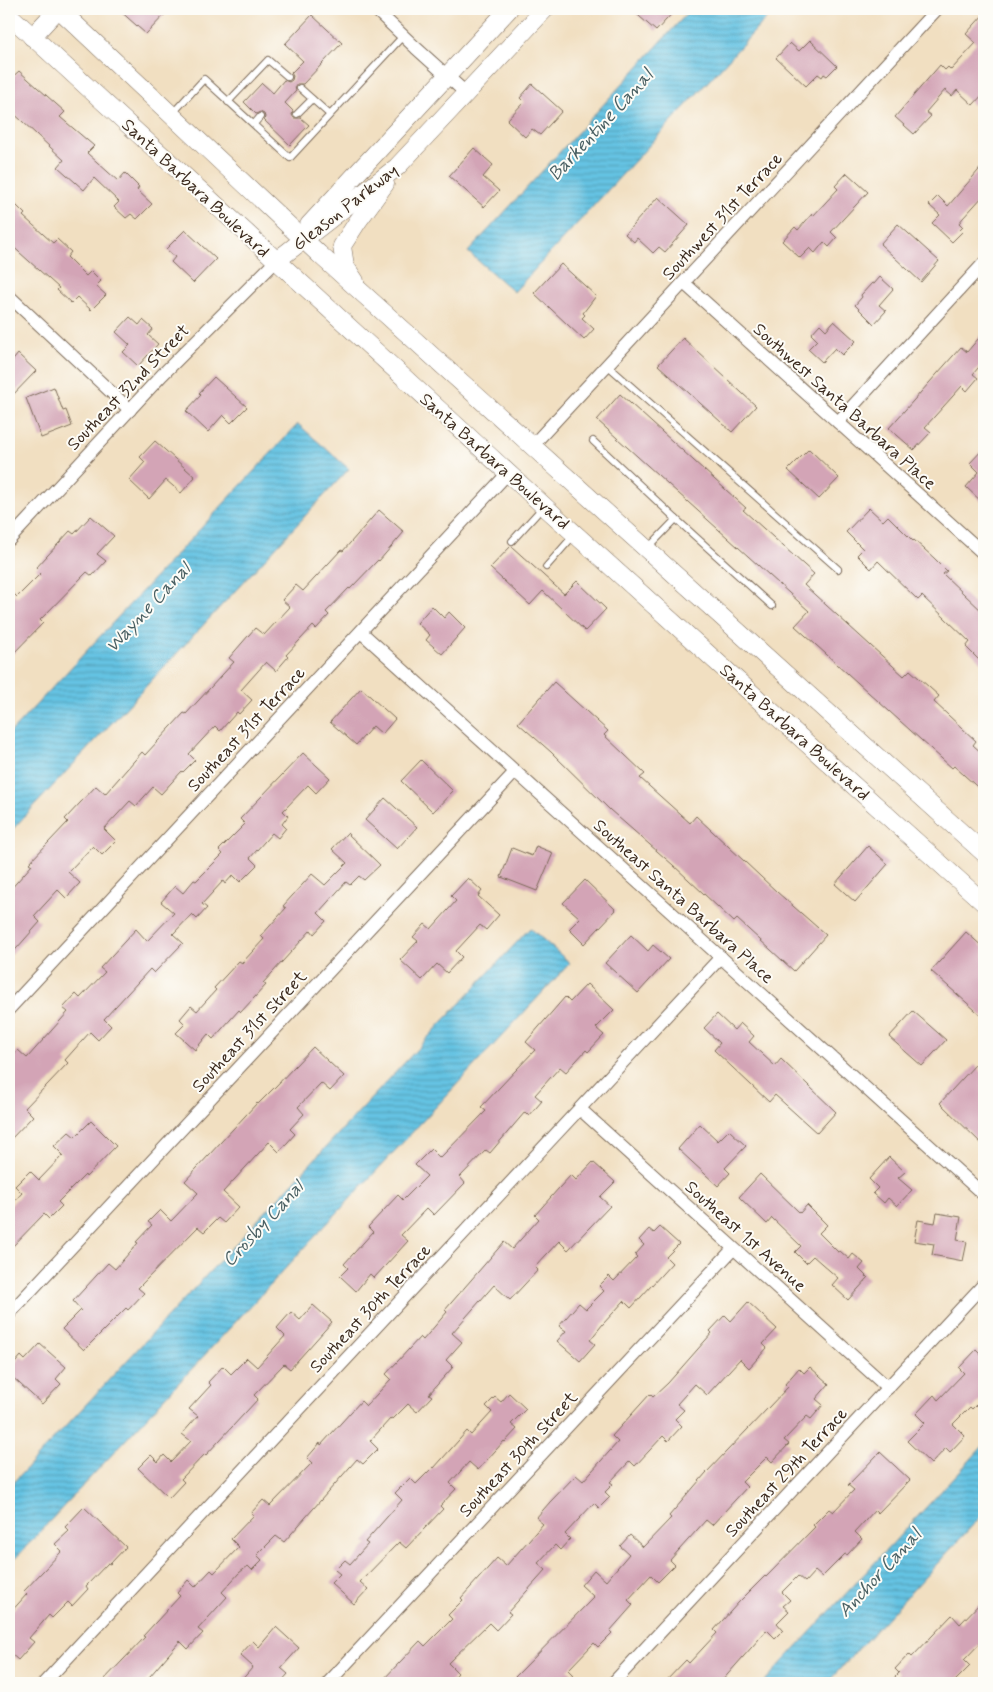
<svg xmlns="http://www.w3.org/2000/svg" width="993" height="1692" viewBox="0 0 993 1692" font-family="Mynerve,sans-serif">
<defs>
<pattern id="water-rules" width="6" height="5" patternUnits="userSpaceOnUse" patternTransform="scale(1.25)"><rect width="6" height="5" fill="#65c3e3"/><path d="M0 2.5h6" fill="none" stroke="#549fb7"/></pattern>
</defs>
<rect width="100%" height="100%" fill="#fdfcf7"/>
<filter id="ink" filterUnits="userSpaceOnUse"><feTurbulence type="fractalNoise" baseFrequency=".02" numOctaves="2"/><feDisplacementMap in="SourceGraphic" scale="10" xChannelSelector="R" yChannelSelector="G"/><feConvolveMatrix kernelMatrix="1 2 1 2 8 2 1 2 1" color-interpolation-filters="sRGB"/></filter>
<filter id="wash" filterUnits="userSpaceOnUse"><feTurbulence type="fractalNoise" baseFrequency=".0096" numOctaves="4" result="noise"/><feDisplacementMap in="SourceGraphic" scale="20" xChannelSelector="R" yChannelSelector="G"/><feGaussianBlur stdDeviation="1.12" result="paint"/><feColorMatrix in="noise" values="0 0 0 0 0 0 0 0 0 0 0 0 0 0 0 0 0 1.4 0 .05"/><feComposite in="paint" operator="in"/></filter>
<g filter="url(#wash)">
<rect width="100%" height="100%" fill="#f1dfc1"/>
<!-- water -->
<g fill="url(#water-rules)" stroke="#507680">
<polygon points="691,9 775,9 514,292 468,252"/>
<polygon points="298,424 349,469 9,833 9,734"/>
<polygon points="530,928 570,963 9,1565 9,1487"/>
<polygon points="984,1445 984,1513 827,1683 763,1683"/>
</g>
<g id="blocks">
<!-- building -->
<g fill="#d3a4b6">
<polygon points="118,9 170,9 146,34"/>
<polygon points="631,9 676,9 656,31"/>
<polygon points="984,14 984,93 973,105 957,90 952,96 945,90 926,112 931,116 914,134 895,117 940,65 945,70 948,67 951,70 976,43 966,34"/>
<polygon points="312,15 342,43 303,84 297,84 295,87 296,91 285,103 293,111 292,115 294,118 301,118 309,125 290,145 264,120 265,117 264,114 260,112 256,114 244,102 262,83 273,93 284,80 289,82 292,80 293,76 291,73 303,61 285,44"/>
<polygon points="810,40 837,66 827,76 824,74 822,77 818,74 806,86 776,58 790,43 799,51"/>
<polygon points="19,71 65,112 60,117 94,146 87,153 118,181 125,173 139,187 137,190 152,204 137,219 131,214 126,218 114,207 119,202 94,178 84,190 58,167 64,160 9,109 9,80"/>
<polygon points="532,84 562,111 540,135 532,129 525,137 507,120 524,102 520,98"/>
<polygon points="474,148 493,165 483,177 499,191 484,207 449,176"/>
<polygon points="984,164 984,195 963,218 959,223 963,227 960,230 962,232 952,242 932,223 940,215 929,205 938,196 948,206"/>
<polygon points="847,173 868,192 831,232 837,238 829,247 824,242 815,253 810,248 800,258 782,241 795,227 798,230 812,214 813,216 838,189 835,186"/>
<polygon points="658,197 689,225 665,252 659,247 653,253 637,238 634,242 625,234"/>
<polygon points="9,198 25,214 23,216 53,243 57,239 71,252 67,257 86,276 91,271 101,281 96,286 106,295 91,310 77,297 71,303 57,290 59,288 9,243"/>
<polygon points="898,224 939,261 921,282 880,244"/>
<polygon points="185,230 216,259 193,283 171,262 175,257 166,249"/>
<polygon points="561,264 596,296 583,313 585,315 582,318 594,329 584,340 534,293"/>
<polygon points="880,277 893,289 879,305 886,311 874,324 855,305 862,297 861,295 872,283 874,284"/>
<polygon points="130,317 139,325 143,320 153,329 148,335 158,344 138,366 123,352 130,345 116,332"/>
<polygon points="834,321 856,341 842,355 835,348 822,362 808,349 817,340 811,334 820,324 826,330"/>
<polygon points="984,332 984,361 973,374 978,378 967,391 962,386 925,427 931,432 914,450 889,428 961,347 967,352"/>
<polygon points="683,338 756,406 732,432 658,365"/>
<polygon points="18,354 36,371 9,399 9,365"/>
<polygon points="214,377 247,407 231,423 223,415 208,432 186,411 201,395 199,393"/>
<polygon points="54,387 63,411 66,410 72,426 41,438 26,398"/>
<polygon points="620,394 746,508 743,510 814,574 804,585 904,676 910,670 939,696 934,702 976,741 973,745 984,755 984,793 954,766 952,768 795,626 809,611 597,420"/>
<polygon points="155,441 195,477 181,493 166,480 149,499 129,480 145,462 140,457"/>
<polygon points="984,448 984,504 966,487 979,472 970,463"/>
<polygon points="809,449 839,478 819,499 788,470"/>
<polygon points="869,508 883,521 888,516 913,541 914,540 934,558 947,571 943,574 984,613 984,665 966,647 970,642 922,596 918,600 878,561 871,569 857,555 863,549 846,532"/>
<polygon points="379,510 404,532 379,561 378,560 350,589 349,588 326,612 329,615 316,629 313,626 286,655 288,657 276,671 266,662 241,690 252,700 239,714 237,712 220,731 215,726 189,754 195,760 183,772 182,771 161,794 153,787 136,806 130,801 104,829 116,841 102,855 93,846 68,872 80,883 66,898 58,890 34,916 40,922 9,957 9,891 32,865 29,863 68,822 65,819 96,786 105,794 142,752 145,755 184,713 186,714 234,662 229,658 255,628 264,635 290,607 282,600 296,585 303,591 341,550 343,551"/>
<polygon points="91,516 114,536 97,554 106,561 92,576 87,572 40,620 43,623 9,658 9,600 14,594 17,597 41,573 36,568 70,531 74,534"/>
<polygon points="511,546 564,594 577,581 606,609 585,631 543,591 530,605 490,568"/>
<polygon points="432,606 444,618 449,612 465,628 442,654 426,640 430,635 417,623"/>
<polygon points="554,682 608,731 604,735 645,774 640,778 690,823 696,816 777,892 826,935 794,971 737,919 734,922 673,865 610,810 551,752 518,723"/>
<polygon points="361,688 395,719 382,734 373,726 356,745 330,722"/>
<polygon points="303,753 330,778 316,793 308,785 283,811 288,816 282,824 286,828 278,838 272,833 250,858 257,865 240,882 233,875 225,884 223,881 202,904 207,908 197,919 192,914 173,934 183,943 154,973 150,969 104,1019 111,1026 98,1040 90,1032 65,1060 68,1063 25,1108 33,1116 9,1141 9,1060 18,1050 27,1058 68,1012 63,1008 76,994 80,998 105,972 100,968 136,929 147,941 174,913 161,902 175,886 183,893 194,880 196,881 223,854 219,850 245,824 240,819"/>
<polygon points="421,760 453,791 433,812 401,781"/>
<polygon points="385,798 417,827 397,849 365,820"/>
<polygon points="347,833 380,865 364,880 359,876 350,885 346,882 318,913 326,921 314,934 311,930 263,983 266,985 241,1012 239,1010 213,1039 208,1034 195,1050 176,1033 185,1024 180,1019 191,1006 197,1011 216,990 214,988 239,961 242,963 264,939 261,936 286,908 283,906 312,874 325,885 347,863 332,849"/>
<polygon points="536,846 553,853 537,891 501,877 512,848 532,856"/>
<polygon points="868,846 888,864 855,902 835,884"/>
<polygon points="468,878 482,891 478,896 499,915 486,930 480,925 456,951 462,957 447,973 437,964 422,980 400,960 418,941 413,937 425,924 431,929 456,901 451,896"/>
<polygon points="585,880 616,910 584,944 569,929 580,918 563,903"/>
<polygon points="966,932 984,948 984,1018 931,971"/>
<polygon points="631,935 648,951 653,945 669,959 638,993 605,963"/>
<polygon points="587,984 614,1010 596,1028 604,1035 588,1052 586,1050 566,1072 560,1067 535,1095 542,1101 529,1116 525,1112 490,1153 486,1150 460,1177 465,1183 434,1215 427,1208 401,1235 408,1241 374,1278 370,1274 356,1291 340,1276 348,1268 344,1264 373,1232 368,1227 398,1195 403,1200 427,1176 415,1165 431,1149 440,1158 486,1111 481,1107 535,1050 526,1042 565,997 570,1002"/>
<polygon points="913,1011 946,1040 922,1066 889,1037"/>
<polygon points="717,1014 734,1030 740,1023 754,1036 749,1042 775,1066 781,1059 836,1112 817,1133 775,1095 769,1102 714,1050 720,1043 704,1028"/>
<polygon points="313,1047 344,1076 330,1091 321,1083 298,1107 304,1114 290,1129 295,1134 279,1152 269,1142 223,1192 239,1207 224,1223 218,1218 204,1232 198,1227 138,1288 144,1293 128,1310 126,1308 84,1350 62,1329 81,1310 73,1301 108,1263 115,1269 138,1243 136,1242 152,1225 148,1222 160,1210 171,1221 198,1193 185,1181 257,1103 258,1104 276,1086"/>
<polygon points="975,1065 984,1074 984,1146 940,1103"/>
<polygon points="91,1121 116,1146 86,1177 85,1175 58,1202 62,1206 49,1219 44,1214 9,1250 9,1207 22,1193 15,1186 30,1171 39,1180 63,1155 54,1146 69,1132 75,1137"/>
<polygon points="700,1124 718,1141 729,1130 746,1146 725,1168 730,1173 718,1186 678,1149"/>
<polygon points="889,1157 905,1172 898,1178 912,1190 897,1206 888,1198 884,1203 873,1193 878,1188 869,1179"/>
<polygon points="593,1162 615,1182 600,1197 610,1206 568,1250 559,1241 535,1267 538,1270 510,1300 494,1285 452,1333 462,1342 446,1360 453,1367 429,1394 432,1396 417,1412 408,1404 393,1419 391,1418 370,1441 378,1449 363,1464 357,1459 284,1542 276,1536 257,1555 262,1560 252,1570 248,1566 239,1573 222,1592 227,1597 198,1629 203,1633 188,1649 180,1641 144,1683 101,1683 145,1637 143,1636 180,1596 177,1593 188,1580 195,1587 211,1570 214,1573 239,1547 231,1539 254,1515 251,1513 263,1500 270,1506 312,1463 307,1458 320,1443 321,1445 361,1401 366,1406 391,1379 386,1374 420,1337 423,1340 447,1312 445,1310 504,1242 512,1249 539,1219 535,1215 559,1188 571,1175 576,1180"/>
<polygon points="760,1174 800,1213 807,1205 827,1225 819,1233 838,1252 840,1251 849,1259 853,1254 864,1263 859,1269 868,1278 848,1300 832,1285 838,1278 813,1256 806,1263 795,1252 801,1246 772,1218 767,1224 739,1197"/>
<polygon points="937,1213 961,1217 957,1240 967,1242 963,1261 932,1255 934,1244 914,1241 918,1220 935,1223"/>
<polygon points="660,1227 679,1244 666,1257 672,1263 631,1308 624,1301 603,1324 590,1340 595,1344 580,1361 557,1341 566,1331 559,1326 579,1303 586,1309 604,1291 599,1286 609,1276 614,1281 637,1257 635,1255 644,1245 639,1240 649,1229 654,1233"/>
<polygon points="748,1302 777,1329 763,1344 767,1348 749,1368 740,1359 707,1395 695,1384 677,1404 684,1410 675,1419 682,1426 668,1441 663,1436 635,1466 630,1461 610,1482 613,1484 605,1492 610,1497 599,1508 594,1503 565,1534 570,1539 560,1550 555,1545 538,1563 546,1570 508,1612 511,1614 496,1630 489,1623 448,1663 458,1673 449,1683 380,1683 420,1641 425,1646 452,1619 448,1615 463,1600 461,1598 497,1558 506,1566 543,1524 536,1518 550,1502 576,1475 583,1481 618,1442 612,1436 650,1394 653,1397 668,1383 712,1333 710,1331 725,1315 731,1321"/>
<polygon points="313,1305 332,1322 290,1369 284,1364 254,1395 258,1399 206,1455 205,1454 181,1479 184,1482 169,1498 138,1468 151,1455 158,1462 164,1455 171,1462 191,1441 182,1434 198,1416 189,1409 211,1385 208,1382 223,1366 231,1374 247,1358 257,1367 285,1336 277,1328 291,1312 300,1320"/>
<polygon points="40,1344 66,1367 56,1379 61,1384 42,1404 9,1374 9,1370 21,1356 25,1360"/>
<polygon points="976,1350 984,1358 984,1397 972,1409 970,1407 953,1424 965,1436 950,1452 946,1448 931,1464 907,1441 925,1423 916,1414 934,1395 938,1400 964,1373 959,1368"/>
<polygon points="810,1367 829,1384 816,1399 823,1405 811,1419 807,1416 784,1440 789,1444 772,1462 767,1457 742,1482 747,1487 712,1525 706,1520 670,1560 675,1565 658,1582 651,1575 628,1600 633,1605 610,1631 612,1633 598,1647 594,1643 568,1670 573,1675 565,1683 522,1683 515,1677 594,1597 581,1585 594,1570 606,1581 629,1554 620,1546 630,1535 643,1547 671,1518 669,1516 706,1473 788,1387 785,1384 799,1368 804,1373"/>
<polygon points="509,1393 526,1409 511,1424 517,1429 505,1442 504,1441 478,1470 469,1462 450,1483 456,1489 440,1506 443,1509 406,1548 399,1542 360,1582 368,1589 354,1604 331,1583 340,1574 335,1570 345,1560 350,1564 368,1544 365,1542 402,1500 395,1493 410,1478 416,1484 433,1467 434,1468 467,1431 471,1435 492,1412 486,1406 495,1397 501,1402"/>
<polygon points="880,1452 910,1480 878,1513 875,1510 855,1532 862,1539 847,1555 845,1554 822,1577 815,1571 805,1582 798,1576 782,1592 790,1600 783,1606 789,1611 777,1623 783,1630 775,1638 767,1630 720,1683 664,1683 686,1660 689,1663 717,1633 714,1630 739,1602 765,1576 766,1577 815,1527 813,1525 829,1509 833,1512 854,1490 848,1485"/>
<polygon points="84,1507 126,1547 110,1564 108,1563 86,1586 88,1589 72,1606 68,1602 52,1618 49,1615 29,1638 34,1642 18,1660 9,1652 9,1614 27,1594 24,1591 62,1551 55,1544 69,1531 65,1527"/>
<polygon points="984,1599 984,1639 964,1660 970,1666 953,1683 889,1683 899,1673 895,1669 909,1654 912,1657 952,1615 960,1624"/>
<polygon points="276,1627 299,1648 281,1668 288,1674 280,1683 239,1683 253,1667 240,1655 253,1641 259,1647"/>
</g>
</g>
</g>
<g filter="url(#ink)">
<use href="#blocks" fill-opacity="0" stroke="#7b6957" stroke-width="1"/>
<g fill="none" stroke-linecap="round" stroke-linejoin="round">
<!-- service casing -->
<g stroke="#7b6957" stroke-width="8">
<g id="service">
<polyline points="300,88 329,114"/>
<polyline points="228,102 268,60 288,77"/>
<polyline points="172,114 204,79 290,158 403,36"/>
<polyline points="297,114 312,99"/>
<polyline points="254,124 260,117"/>
<polyline points="607,365 838,569"/>
<polyline points="593,441 676,519"/>
<polyline points="512,541 543,507"/>
<polyline points="648,548 676,519 772,606"/>
<polyline points="546,567 574,535"/>
</g>
</g>
<!-- minor casing -->
<g stroke="#7b6957" stroke-width="14">
<g id="minor">
<polyline points="375,9 416,48 467,94"/>
<polyline points="684,283 984,554"/>
<polyline points="9,296 130,410"/>
<polyline points="838,422 984,263"/>
<polyline points="532,446 937,9"/>
<polyline points="9,540 162,375 276,261"/>
<polyline points="361,632 984,1195"/>
<polyline points="9,1009 508,473"/>
<polyline points="580,1109 888,1388"/>
<polyline points="9,1314 515,772"/>
<polyline points="44,1683 721,957"/>
<polyline points="328,1683 733,1249"/>
<polyline points="613,1683 984,1284"/>
</g>
</g>
<!-- secondary casing -->
<g stroke="#7b6957" stroke-width="19">
<g id="secondary">
<polyline points="59,9 319,254 984,853"/>
<polyline points="9,15 544,506 984,903"/>
<polyline points="32,37 58,9"/>
<polyline points="309,225 509,9"/>
<polyline points="276,261 397,167 545,9"/>
<polyline points="355,281 345,266 342,246 358,221 385,184"/>
</g>
</g>
<!-- service -->
<use href="#service" stroke="#fff" stroke-width="6"/>
<!-- minor -->
<use href="#minor" stroke="#fff" stroke-width="12"/>
<!-- secondary -->
<use href="#secondary" stroke="#fff" stroke-width="18"/>
</g>
</g>
<g text-anchor="middle" stroke-width="4" stroke-linejoin="round" paint-order="stroke">
<!-- street labels -->
<g font-size="18" fill="#3b2a1e" stroke="#fdfcf7">
<text transform="translate(196 188) rotate(43)" y="6">Santa Barbara Boulevard</text>
<text transform="translate(345 207) rotate(-38)" y="6">Gleason Parkway</text>
<text transform="translate(722 216) rotate(-47)" y="6">Southwest 31st Terrace</text>
<text transform="translate(128 387) rotate(-46)" y="6">Southeast 32nd Street</text>
<text transform="translate(845 406) rotate(42)" y="6">Southwest Santa Barbara Place</text>
<text transform="translate(495 461) rotate(42)" y="6">Santa Barbara Boulevard</text>
<text transform="translate(246 729) rotate(-47)" y="6">Southeast 31st Terrace</text>
<text transform="translate(795 732) rotate(42)" y="6">Santa Barbara Boulevard</text>
<text transform="translate(684 901) rotate(42)" y="6">Southeast Santa Barbara Place</text>
<text transform="translate(249 1031) rotate(-47)" y="6">Southeast 31st Street</text>
<text transform="translate(746 1236) rotate(42)" y="6">Southeast 1st Avenue</text>
<text transform="translate(370 1308) rotate(-47)" y="6">Southeast 30th Terrace</text>
<text transform="translate(518 1454) rotate(-47)" y="6">Southeast 30th Street</text>
<text transform="translate(786 1472) rotate(-47)" y="6">Southeast 29th Terrace</text>
</g>
<!-- water labels -->
<g font-size="19" font-style="italic" fill="#4a6063" stroke="#fdfcf7">
<text transform="translate(600 124) rotate(-47)" y="7">Barkentine Canal</text>
<text transform="translate(147 607) rotate(-47)" y="7">Wayne Canal</text>
<text transform="translate(262 1223) rotate(-47)" y="7">Crosby Canal</text>
<text transform="translate(879 1572) rotate(-47)" y="7">Anchor Canal</text>
</g>
</g>
<!-- margin -->
<rect width="993" height="1692" fill="none" stroke="#fdfcf7" stroke-width="30"/>
</svg>
